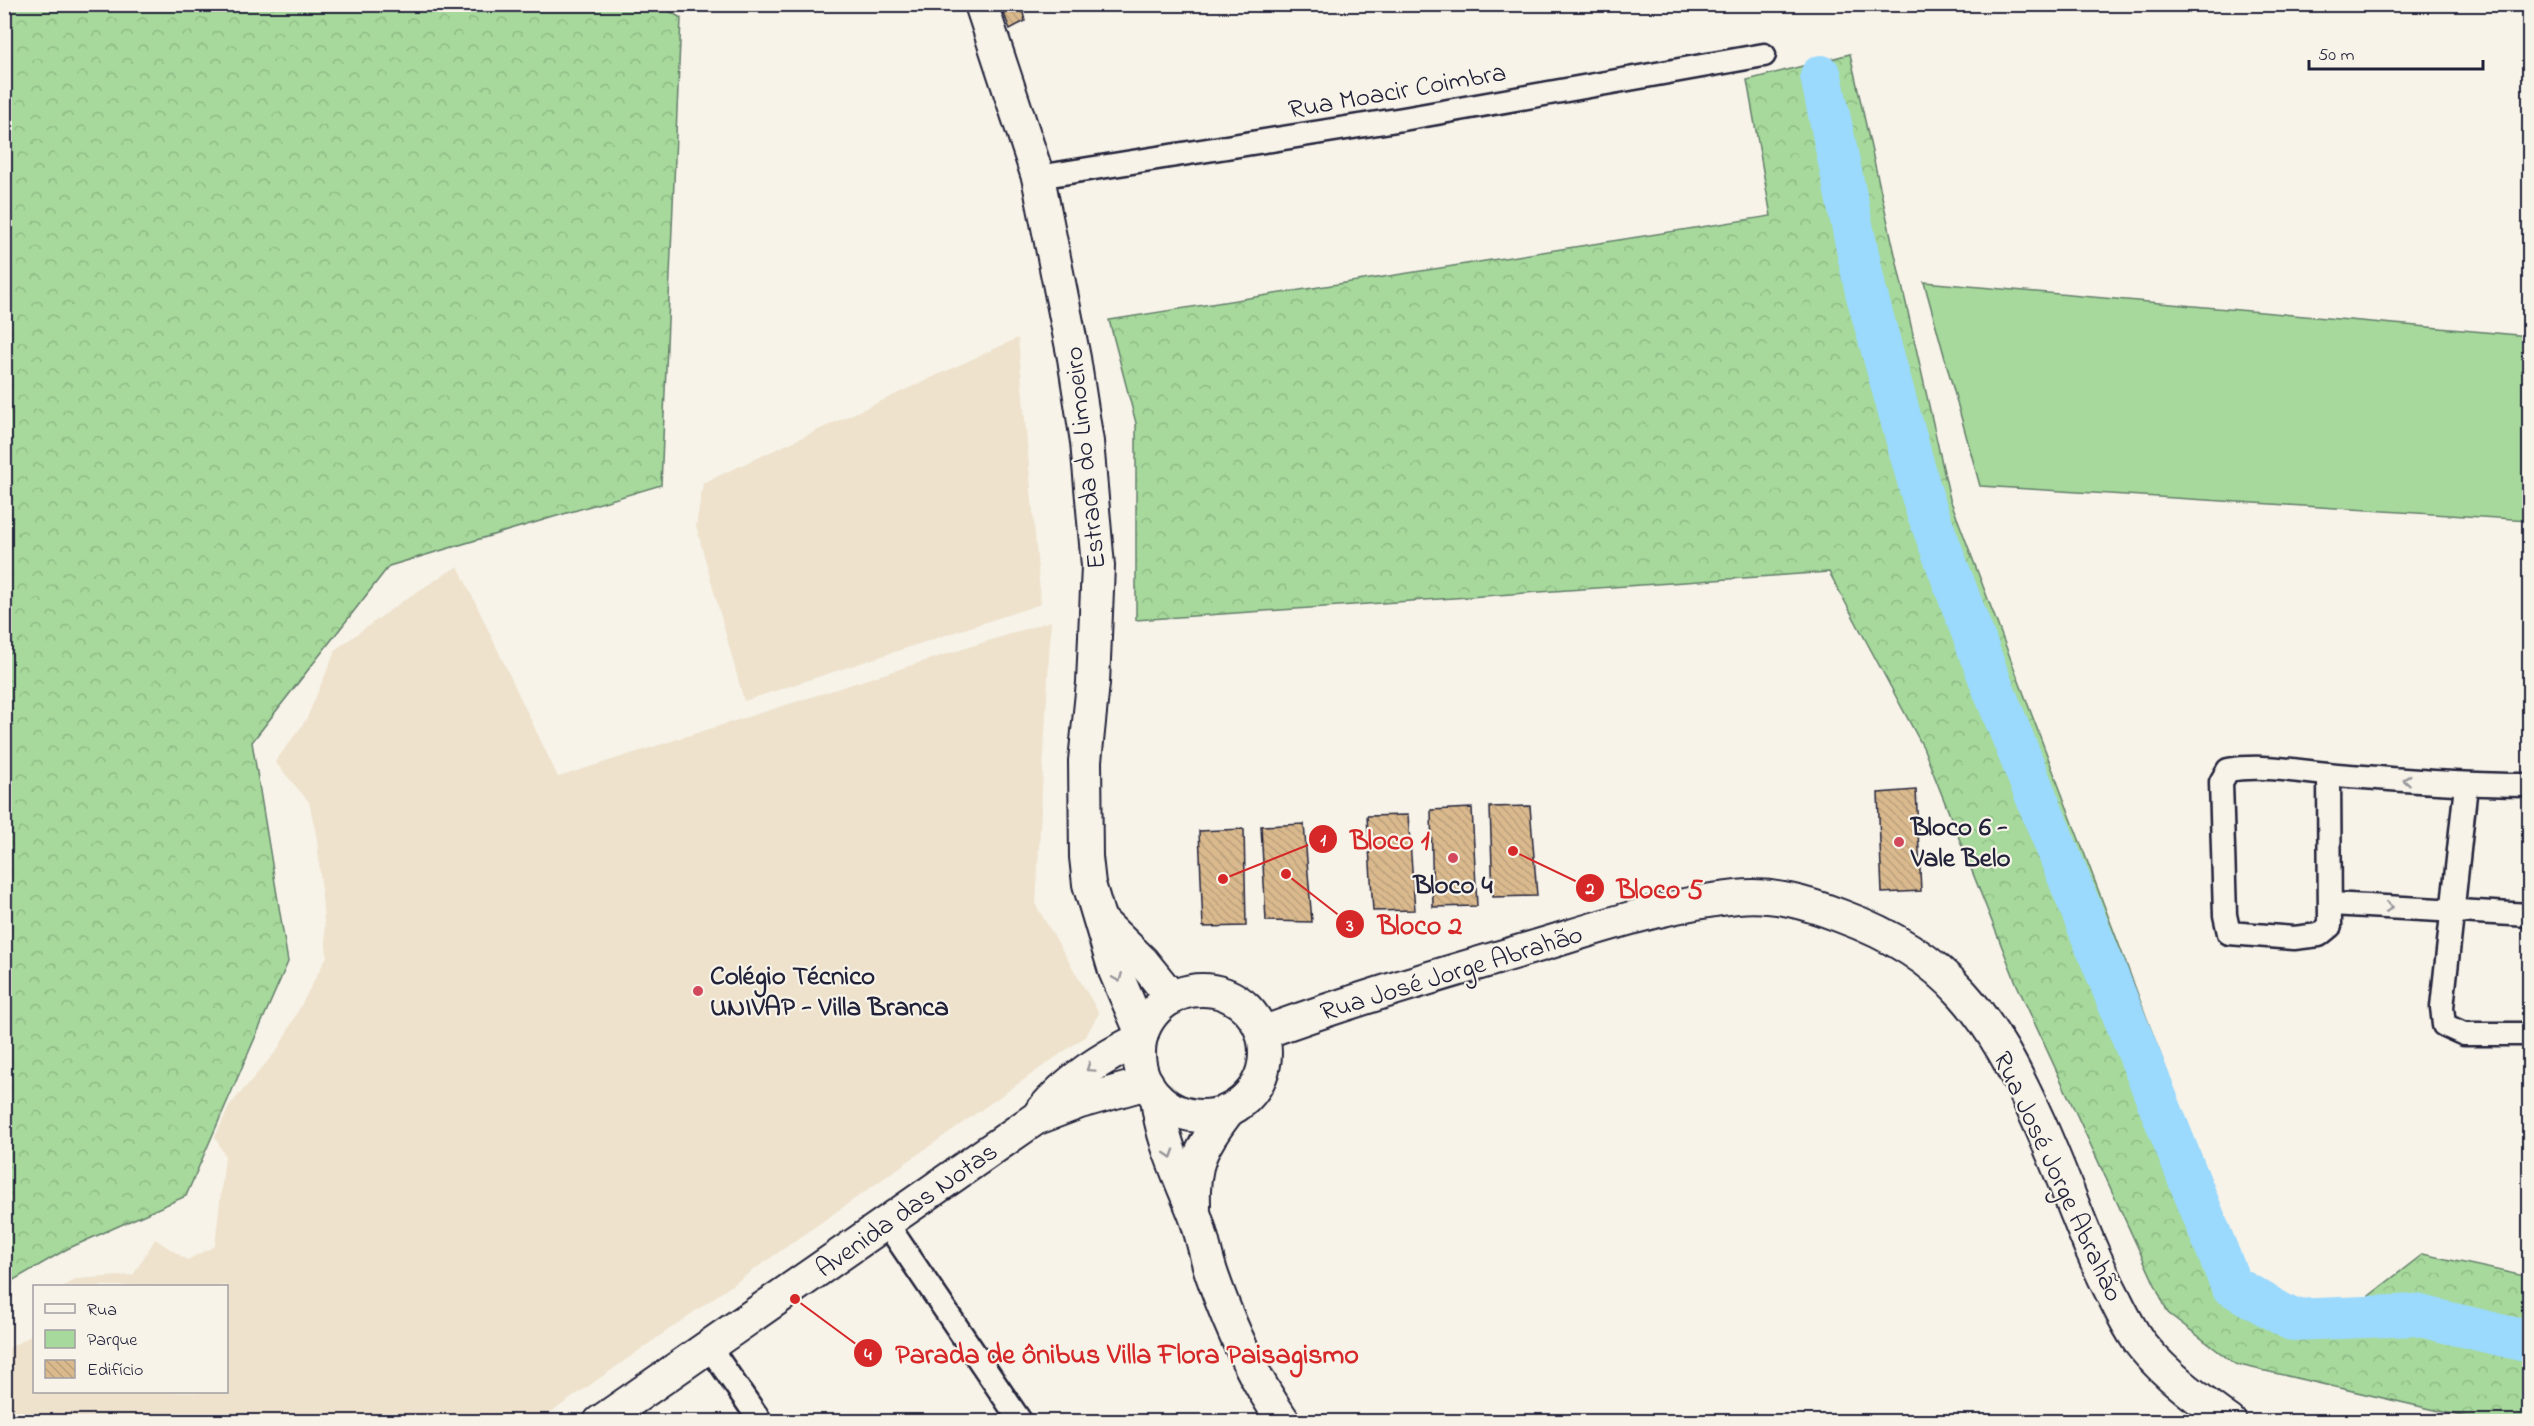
<svg xmlns="http://www.w3.org/2000/svg" width="2534" height="1426" viewBox="0 0 2534 1426" font-family="'Indie Flower',sans-serif">
<defs>
<pattern id="forest-crowns" width="20" height="18" patternUnits="userSpaceOnUse" patternTransform="scale(1.5)"><rect width="20" height="18" fill="#a6d99b"/><path d="M2 6a3 3 0 1 1 6 0M12 15a3 3 0 1 1 6 0" fill="none" stroke="#8fba86"/></pattern>
<pattern id="building-back-hatch" width="6" height="6" patternUnits="userSpaceOnUse" patternTransform="scale(1.5)"><rect width="6" height="6" fill="#daba8d"/><path d="M-1 5l2 2M0 0l6 6M5-1l2 2" fill="none" stroke="#bba07b"/></pattern>
</defs>
<rect width="100%" height="100%" fill="#f7f3e8"/>
<filter id="ink" filterUnits="userSpaceOnUse"><feTurbulence type="fractalNoise" baseFrequency=".0167" numOctaves="2"/><feDisplacementMap in="SourceGraphic" scale="12" xChannelSelector="R" yChannelSelector="G"/><feConvolveMatrix kernelMatrix="1 2 1 2 8 2 1 2 1" color-interpolation-filters="sRGB"/></filter>
<g filter="url(#ink)">
<!-- built -->
<g fill="#eee2cd">
<polygon points="1018,338 1041,604 744,701 696,526 703,483"/>
<polygon points="458,566 558,777 1051,621 1036,905 1099,1013 1086,1036 539,1421 5,1421 5,1350 29,1337 34,1327 34,1392 226,1392 226,1286 63,1286 76,1279 133,1275 155,1239 187,1260 215,1246 225,1156 215,1137 230,1105 278,1049 327,956 317,839 309,802 275,762 306,720 336,649 407,598"/>
</g>
<!-- green -->
<polygon fill="#a6d99b" stroke="#647e6b" stroke-width="1.5" points="1924,282 2529,336 2529,520 1980,486"/>
<!-- forest -->
<g fill="url(#forest-crowns)" stroke="#647e6b" stroke-width="1.5">
<polygon points="5,4 657,4 681,18 661,485 389,566 252,742 288,962 186,1196 67,1249 5,1285"/>
<polygon points="1850,54 1950,499 2254,1301 2275,1334 2325,1330 2423,1254 2529,1277 2529,1421 2483,1421 2235,1364 2168,1313 2017,985 1923,747 1829,572 1136,620 1136,423 1109,320 1771,216 1747,80"/>
</g>
<g fill="none" stroke-linecap="round" stroke-linejoin="round">
<!-- river -->
<polyline stroke="#9bd9fd" stroke-width="42" points="1821,76 1866,292 1924,503 1992,686 2231,1285 2292,1320 2416,1315 2530,1342"/>
</g>
<!-- building -->
<g fill="url(#building-back-hatch)" stroke="#22223b" stroke-width="1.5">
<polygon points="1000,4 1021,4 1025,21 1010,29"/>
<polygon points="1916,790 1921,891 1882,893 1878,793"/>
<polygon points="1530,806 1537,896 1493,897 1490,807"/>
<polygon points="1472,808 1477,906 1433,907 1431,810"/>
<polygon points="1408,815 1415,910 1373,911 1367,816"/>
<polygon points="1304,824 1312,922 1266,921 1261,826"/>
<polygon points="1244,829 1246,926 1203,927 1199,831"/>
</g>
<g fill="none" stroke-linecap="round" stroke-linejoin="round">
<!-- minor casing -->
<g stroke="#22223b" stroke-width="27">
<g id="minor">
<polyline points="1038,177 1403,119 1764,55"/>
<path d="M2329 774 2330 926 2319 935 2294 938 2229 933 2225 915 2221 782 2228 770C2263 764 2301 772 2337 775 2401 780 2465 785 2530 785"/>
<polyline points="2466,785 2442,1007 2444,1025 2464,1034 2530,1034"/>
<polyline points="2331,904 2530,915"/>
<polyline points="887,1224 1021,1422"/>
<polyline points="708,1345 761,1422"/>
</g>
</g>
<!-- secondary casing -->
<g stroke="#22223b" stroke-width="36">
<g id="secondary">
<polyline points="981,4 1038,177 1074,358 1087,442 1098,566 1093,683 1085,761 1086,857 1089,884 1115,971 1142,1034"/>
<polyline points="1102,922 1143,962 1172,998"/>
<circle cx="1202" cy="1053" r="63"/>
<path d="M1262 1033C1351 1000 1443 974 1534 947 1601 927 1667 904 1737 897 1773 893 1807 903 1841 916 1950 956 1991 1017 2037 1118 2065 1178 2084 1241 2115 1299 2123 1315 2132 1334 2144 1348 2168 1377 2200 1400 2230 1422"/>
<path d="M1157 1097C1161 1139 1179 1175 1194 1213 1202 1233 1205 1255 1212 1275 1230 1327 1252 1376 1284 1422"/>
<path d="M1041 1112C1068 1079 1104 1057 1140 1039"/>
<path d="M1194 1207C1192 1163 1202 1145 1228 1111"/>
<polyline points="600,1422 1035,1119 1080,1102 1147,1083"/>
</g>
</g>
<!-- minor -->
<use href="#minor" stroke="#f7f3e8" stroke-width="22"/>
<!-- secondary -->
<use href="#secondary" stroke="#f7f3e8" stroke-width="32"/>
</g>
<!-- one-way arrows -->
<defs><path id="oneway-chevron" d="M-2-3.5L2.5 0L-2 3.5" fill="none" stroke-width="1.6" stroke-linecap="round" stroke-linejoin="round" transform="scale(1.5)"/></defs>
<g stroke="#97959a">
<use href="#oneway-chevron" transform="translate(2407 780) rotate(-176)"/>
<use href="#oneway-chevron" transform="translate(2389 907) rotate(2)"/>
<use href="#oneway-chevron" transform="translate(1118 978) rotate(68)"/>
<use href="#oneway-chevron" transform="translate(1090 1068) rotate(145)"/>
<use href="#oneway-chevron" transform="translate(1170 1154) rotate(72)"/>
</g>
</g>
<!-- markers -->
<g fill="#d1495b" stroke="#f7f3e8" stroke-width="2">
<circle cx="1899" cy="842" r="6"/>
<circle cx="1453" cy="858" r="6"/>
<circle cx="698" cy="991" r="6"/>
</g>
<g text-anchor="middle" stroke-width="4.5" stroke-linejoin="round" paint-order="stroke">
<!-- street labels -->
<g font-size="27" fill="#22223b" stroke="#f7f3e8">
<text transform="translate(1397 90) rotate(-10)" y="9">Rua Moacir Coimbra</text>
<text transform="translate(1084 458) rotate(-96)" y="9">Estrada do Limoeiro</text>
<text transform="translate(1451 972) rotate(-17)" y="9">Rua José Jorge Abrahão</text>
<text transform="translate(2059 1176) rotate(65)" y="9">Rua José Jorge Abrahão</text>
<text transform="translate(906 1209) rotate(-35)" y="9">Avenida das Notas</text>
</g>
<!-- poi labels -->
<g font-size="27" font-weight="bold" fill="#22223b" stroke="#f7f3e8" text-anchor="start">
<text x="1911" y="835">Bloco 6 -<tspan x="1911" dy="31">Vale Belo</tspan></text>
<text x="1453" y="893" text-anchor="middle">Bloco 4</text>
<text x="710" y="984">Colégio Técnico<tspan x="710" dy="31">UNIVAP - Villa Branca</tspan></text>
</g>
</g>
<!-- callouts -->
<path fill="none" stroke="#d62828" stroke-width="2" d="M1223 879L1323 839M1513 851L1590 888M1286 874L1350 924M795 1299L868 1353"/>
<g fill="#d62828" stroke="#f7f3e8" stroke-width="2">
<circle cx="1223" cy="879" r="6"/>
<circle cx="1513" cy="851" r="6"/>
<circle cx="1286" cy="874" r="6"/>
<circle cx="795" cy="1299" r="6"/>
<circle cx="1323" cy="839" r="15"/>
<circle cx="1590" cy="888" r="15"/>
<circle cx="1350" cy="924" r="15"/>
<circle cx="868" cy="1353" r="15"/>
</g>
<g font-size="18" text-anchor="middle" font-weight="bold" fill="#fff">
<text x="1323" y="845">1</text>
<text x="1590" y="894">2</text>
<text x="1350" y="931">3</text>
<text x="868" y="1360">4</text>
</g>
<g font-size="28" text-anchor="middle" font-weight="bold" fill="#d62828" stroke="#f7f3e8" stroke-width="4.5" stroke-linejoin="round" paint-order="stroke">
<text x="1390" y="849">Bloco 1</text>
<text x="1660" y="898">Bloco 5</text>
<text x="1420" y="934">Bloco 2</text>
<text x="1127" y="1363">Parada de ônibus Villa Flora Paisagismo</text>
</g>
<!-- margin -->
<rect width="2534" height="1426" fill="none" stroke="#f7f3e8" stroke-width="24"/>
<rect x="12" y="12" width="2510" height="1402" fill="none" stroke="#22223b" stroke-width="2" filter="url(#ink)"/>
<!-- legend -->
<rect x="33" y="1285" width="195" height="108" fill="#f7f3e8" stroke="#a29fa3" stroke-width="1.5"/>
<rect x="45" y="1304" width="30" height="9" fill="#f7f3e8" stroke="#a29fa3" stroke-width="1.5"/>
<text x="87" y="1315" font-size="18" fill="#22223b">Rua</text>
<rect x="45" y="1330" width="30" height="18" fill="#a6d99b" stroke="#a29fa3" stroke-width="1.5"/>
<text x="87" y="1345" font-size="18" fill="#22223b">Parque</text>
<rect x="45" y="1360" width="30" height="18" fill="url(#building-back-hatch)" stroke="#a29fa3" stroke-width="1.5"/>
<text x="87" y="1375" font-size="18" fill="#22223b">Edifício</text>
<!-- scale -->
<path d="M2309 60v9h174v-9" fill="none" stroke="#22223b" stroke-width="3"/>
<text x="2318" y="60" font-size="18" fill="#22223b" stroke="#f7f3e8" stroke-width="4.5" paint-order="stroke">50 m</text>
</svg>
